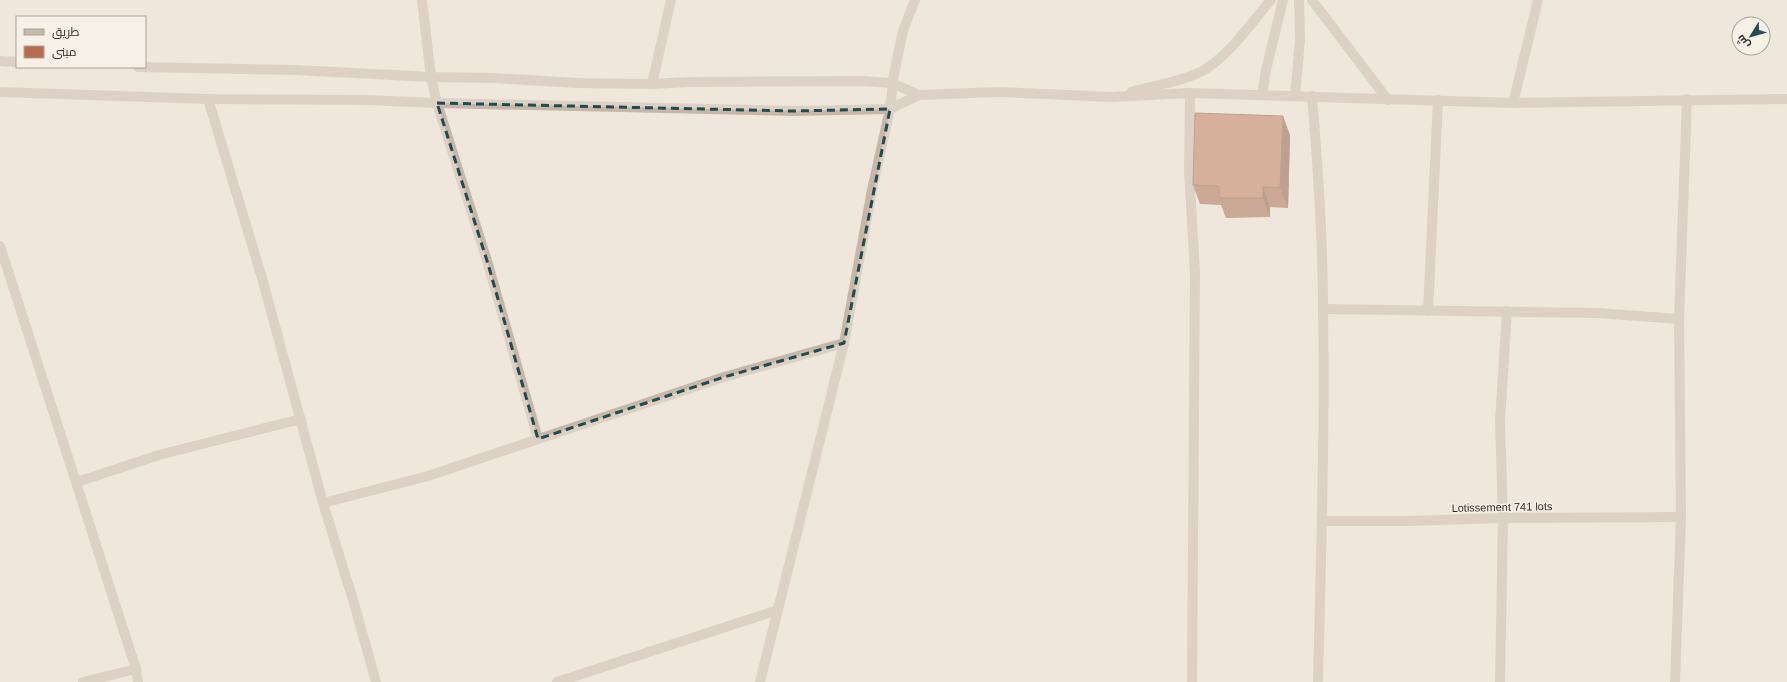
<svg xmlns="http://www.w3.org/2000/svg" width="1787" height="682" viewBox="0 0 1787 682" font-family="Arial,Cairo,sans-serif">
<rect width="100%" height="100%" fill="#efe7db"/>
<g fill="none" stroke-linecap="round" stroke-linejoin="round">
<!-- minor -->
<g stroke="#c6b7a8" stroke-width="10">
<polyline points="422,0 431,77 437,103 488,264 538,439"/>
<polyline points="1312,0 1388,100"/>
<polyline points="0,61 17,62"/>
<polyline points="138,67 294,70 431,77 493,78 578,83 652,84 690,82 860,81 892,83 919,95 999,92 1112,97 1190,93 1513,103 1787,99"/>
<polyline points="652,84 671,0"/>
<polyline points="0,92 208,99 366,100 437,103 793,111 890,109 919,95"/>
<path d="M1131 92C1152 86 1185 81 1204 70 1231 54 1250 24 1271 0"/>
<polyline points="1190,93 1189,171 1195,272 1192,682"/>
<polyline points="1262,95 1266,70 1283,0"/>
<polyline points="1295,96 1300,40 1299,0"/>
<path d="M1312 96C1318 167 1323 239 1323 310 1325 434 1321 558 1318 682"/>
<polyline points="208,99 262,278 323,503 428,476 724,377 844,343"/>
<polyline points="1513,103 1538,0"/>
<polyline points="0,246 136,669 138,682"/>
<polyline points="1323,309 1597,313 1679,319"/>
<polyline points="1428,311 1438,100"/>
<polyline points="77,482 159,455 301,419"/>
<polyline points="323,503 354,603 376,682"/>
<polyline points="1322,521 1408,521 1503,518 1681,517"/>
<polyline points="83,682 136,669"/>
<polyline points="557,682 778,610"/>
<polyline points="760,682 844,343 872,190 890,109 894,74 903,31 915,0"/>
<polyline points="1500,682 1503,518 1500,421 1507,311"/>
<polyline points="1675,682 1681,517 1679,319 1687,99"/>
</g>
</g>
<!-- wall -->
<polygon fill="#a05e43" points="1290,135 1288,208 1270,207 1270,217 1226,218 1221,205 1200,204 1193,185"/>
<!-- shaded-wall -->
<g fill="#824c37">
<polygon points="1283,116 1290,135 1288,208 1280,188"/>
<polygon points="1263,187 1270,207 1270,217 1263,198"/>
</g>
<!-- building -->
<polygon fill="#ba6d4e" stroke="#824c37" points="1195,113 1283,116 1280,188 1263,187 1263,198 1219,198 1219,186 1193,185"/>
<!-- marked area -->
<path d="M0 0H1787V682H0ZM437 103 793 111 890 109 844 343 724 377 538 439 488 264Z" fill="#efe7db" fill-opacity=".55" fill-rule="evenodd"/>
<path fill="none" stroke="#214b51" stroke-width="3" stroke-dasharray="8 5" stroke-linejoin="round" d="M437 103 793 111 890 109 844 343 724 377 538 439 488 264Z"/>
<g text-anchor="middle" stroke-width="3" stroke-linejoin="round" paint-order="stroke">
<!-- street labels -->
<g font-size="11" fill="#332c28" stroke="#f7f0e7">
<text transform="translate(1502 507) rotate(-1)" y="4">Lotissement 741 lots</text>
</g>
</g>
<!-- legend -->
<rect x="16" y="16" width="130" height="52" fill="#f7f0e7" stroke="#a9a29b"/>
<rect x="24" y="29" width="20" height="6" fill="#c6b7a8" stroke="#a9a29b"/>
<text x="52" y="36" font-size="12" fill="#332c28">طريق</text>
<rect x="24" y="46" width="20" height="12" fill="#ba6d4e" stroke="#a9a29b"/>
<text x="52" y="56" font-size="12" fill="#332c28">مبنى</text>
<!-- north arrow -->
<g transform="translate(1751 36) rotate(233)"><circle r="19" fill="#f7f0e7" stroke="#a9a29b"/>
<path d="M0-3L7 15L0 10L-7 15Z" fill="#214b51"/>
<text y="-6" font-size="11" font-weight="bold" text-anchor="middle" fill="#332c28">ش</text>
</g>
</svg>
